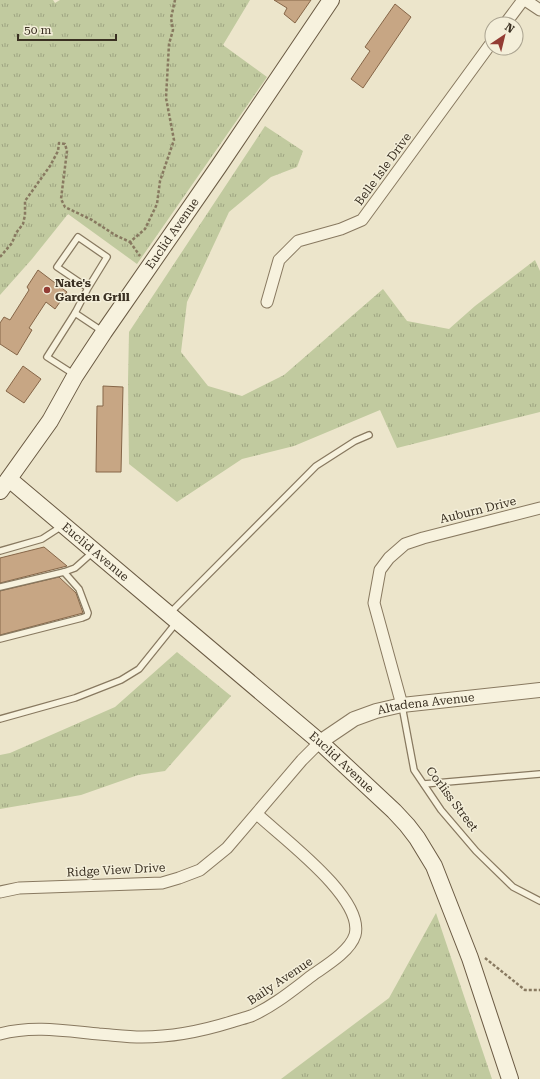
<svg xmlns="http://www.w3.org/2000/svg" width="540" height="1079" viewBox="0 0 540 1079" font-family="'Roboto Serif',serif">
<defs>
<pattern id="grass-tufts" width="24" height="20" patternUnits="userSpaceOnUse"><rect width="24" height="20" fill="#c1ca9f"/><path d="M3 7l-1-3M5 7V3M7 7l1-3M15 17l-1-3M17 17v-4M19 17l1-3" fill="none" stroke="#9ea481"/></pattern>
</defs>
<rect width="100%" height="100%" fill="#ece5cb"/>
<!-- grass -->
<g fill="url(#grass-tufts)">
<polygon points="0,0 53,0 55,3 60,0 250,0 223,45 267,77 137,264 68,214 32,259 0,295"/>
<polygon points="265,126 303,151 297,167 271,177 229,212 187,302 181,352 208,386 242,396 284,375 383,289 407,321 449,329 475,306 535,260 540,271 540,412 397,448 380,410 294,446 242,459 177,502 129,464 128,381 129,332"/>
<polygon points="177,652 231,696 165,771 138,775 81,795 0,809 0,755 10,753 115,707"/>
<polygon points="436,913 492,1079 281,1079 389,998"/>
</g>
<!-- building -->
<g fill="#c7a684" stroke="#866648">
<polygon points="274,0 311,0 295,23 284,14 287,8"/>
<polygon points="395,4 411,17 363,88 351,79 370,51 365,47"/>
<polygon points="38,270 67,292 55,309 46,302 29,328 32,330 17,355 0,344 0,323 4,317 10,320 29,290 27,287"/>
<polygon points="23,366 41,379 24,403 6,391"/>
<polygon points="103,386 123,387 121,472 96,472 97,406 103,406"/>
<polygon points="44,547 67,566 0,583 0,558"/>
<polygon points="59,577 76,593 83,613 0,635 0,591"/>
</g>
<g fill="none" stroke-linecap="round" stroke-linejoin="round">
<!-- service casing -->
<g stroke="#887960" stroke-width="8">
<g id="service">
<polyline points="75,313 88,288 107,257 78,237 57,267 88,288"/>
<polyline points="75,375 47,357 75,313 102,331"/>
<polyline points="0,551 42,539 62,526"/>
<polyline points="64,572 75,568 93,552"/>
<polyline points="0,587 64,572 79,589 88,613 87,616 82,618 0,639"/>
<polyline points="170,613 316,466 355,441 369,435"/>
<polyline points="402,706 414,770 441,810 476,851 513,887 540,901"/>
<polyline points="0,719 75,698 121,680 139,669 176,623"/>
<polyline points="424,784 540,774"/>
</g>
</g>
<!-- minor casing -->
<g stroke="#887960" stroke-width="13">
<g id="minor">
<polyline points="525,0 540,10"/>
<polyline points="505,24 523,0"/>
<polyline points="267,302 279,260 298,241 341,229 362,220 492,42"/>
<polyline points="402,705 374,603 380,570 389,558 405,544 423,538 540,508"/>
<polyline points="0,892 19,888 162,883 179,878 200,870 227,848 302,760 320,742"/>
<path d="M0 1034C32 1025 67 1031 99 1034 113 1035 128 1037 142 1037 172 1037 202 1031 231 1022 237 1020 245 1018 251 1016 274 1006 294 989 314 974 327 965 350 951 355 935 365 898 281 837 257 814"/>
</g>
</g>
<!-- tertiary casing -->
<g stroke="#887960" stroke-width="16">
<g id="tertiary">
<path id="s1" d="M320 742 354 719 376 711 402 705 540 690"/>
</g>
</g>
<!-- secondary casing -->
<g stroke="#6a5a43" stroke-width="18">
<g id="secondary">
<path id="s2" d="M9 479 320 742 394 811 407 825 417 838 434 866 470 958 510 1079"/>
<path id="s3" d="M0 491 50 421 75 376 104 332 219 166 331 0"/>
</g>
</g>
<!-- path -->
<g stroke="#887960" stroke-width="2.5" stroke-dasharray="3 2" stroke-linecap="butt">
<polyline points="130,242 140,256"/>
<polyline points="0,257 12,243 16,233 23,224 25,215 25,201 50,166 58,151 59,143 65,144 67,151 61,199 65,207 92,220 115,235 130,242 145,229 157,204 160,181 174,140 166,98 169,44 173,30 171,18 175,0"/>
<polyline points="485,958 525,990 540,990"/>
</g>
<!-- service -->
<use href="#service" stroke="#f7f2de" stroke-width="5.5"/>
<!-- minor -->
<use href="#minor" stroke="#f7f2de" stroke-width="11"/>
<!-- tertiary -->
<use href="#tertiary" stroke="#f7f2de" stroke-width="14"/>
<!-- secondary -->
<use href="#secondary" stroke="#f7f2de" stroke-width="16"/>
</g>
<!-- markers -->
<circle fill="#933c34" stroke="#f4efda" stroke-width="1.5" cx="47" cy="290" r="4"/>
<g text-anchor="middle" stroke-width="3" stroke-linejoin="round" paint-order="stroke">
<!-- street labels -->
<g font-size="12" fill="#3a3022" stroke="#f4efda">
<text transform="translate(383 169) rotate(-54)" y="4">Belle Isle Drive</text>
<text dy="4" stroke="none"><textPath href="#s3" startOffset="310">Euclid Avenue</textPath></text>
<text transform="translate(478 510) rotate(-14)" y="4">Auburn Drive</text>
<text dy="4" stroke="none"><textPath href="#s2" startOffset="113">Euclid Avenue</textPath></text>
<text dy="4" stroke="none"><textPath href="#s1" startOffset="115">Altadena Avenue</textPath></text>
<text dy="4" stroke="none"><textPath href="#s2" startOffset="437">Euclid Avenue</textPath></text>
<text transform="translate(452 799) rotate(53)" y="4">Corliss Street</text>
<text transform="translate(116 870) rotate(-3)" y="4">Ridge View Drive</text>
<text transform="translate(280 981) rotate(-34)" y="4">Baily Avenue</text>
</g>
<!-- poi labels -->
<g font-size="12" font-weight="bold" fill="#3a3022" stroke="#f4efda" text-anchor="start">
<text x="55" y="287">Nate's<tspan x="55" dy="14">Garden Grill</tspan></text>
</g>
</g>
<!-- north arrow -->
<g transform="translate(504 36) rotate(35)"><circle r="19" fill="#f4efda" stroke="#aaa390"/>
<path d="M0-3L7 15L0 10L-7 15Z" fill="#933c34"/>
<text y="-6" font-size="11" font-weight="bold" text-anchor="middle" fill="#3a3022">N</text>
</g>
<!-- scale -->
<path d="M18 34v6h98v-6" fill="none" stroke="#3a3022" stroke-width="2"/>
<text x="24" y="34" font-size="12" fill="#3a3022" stroke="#f4efda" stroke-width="3" paint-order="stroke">50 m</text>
</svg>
